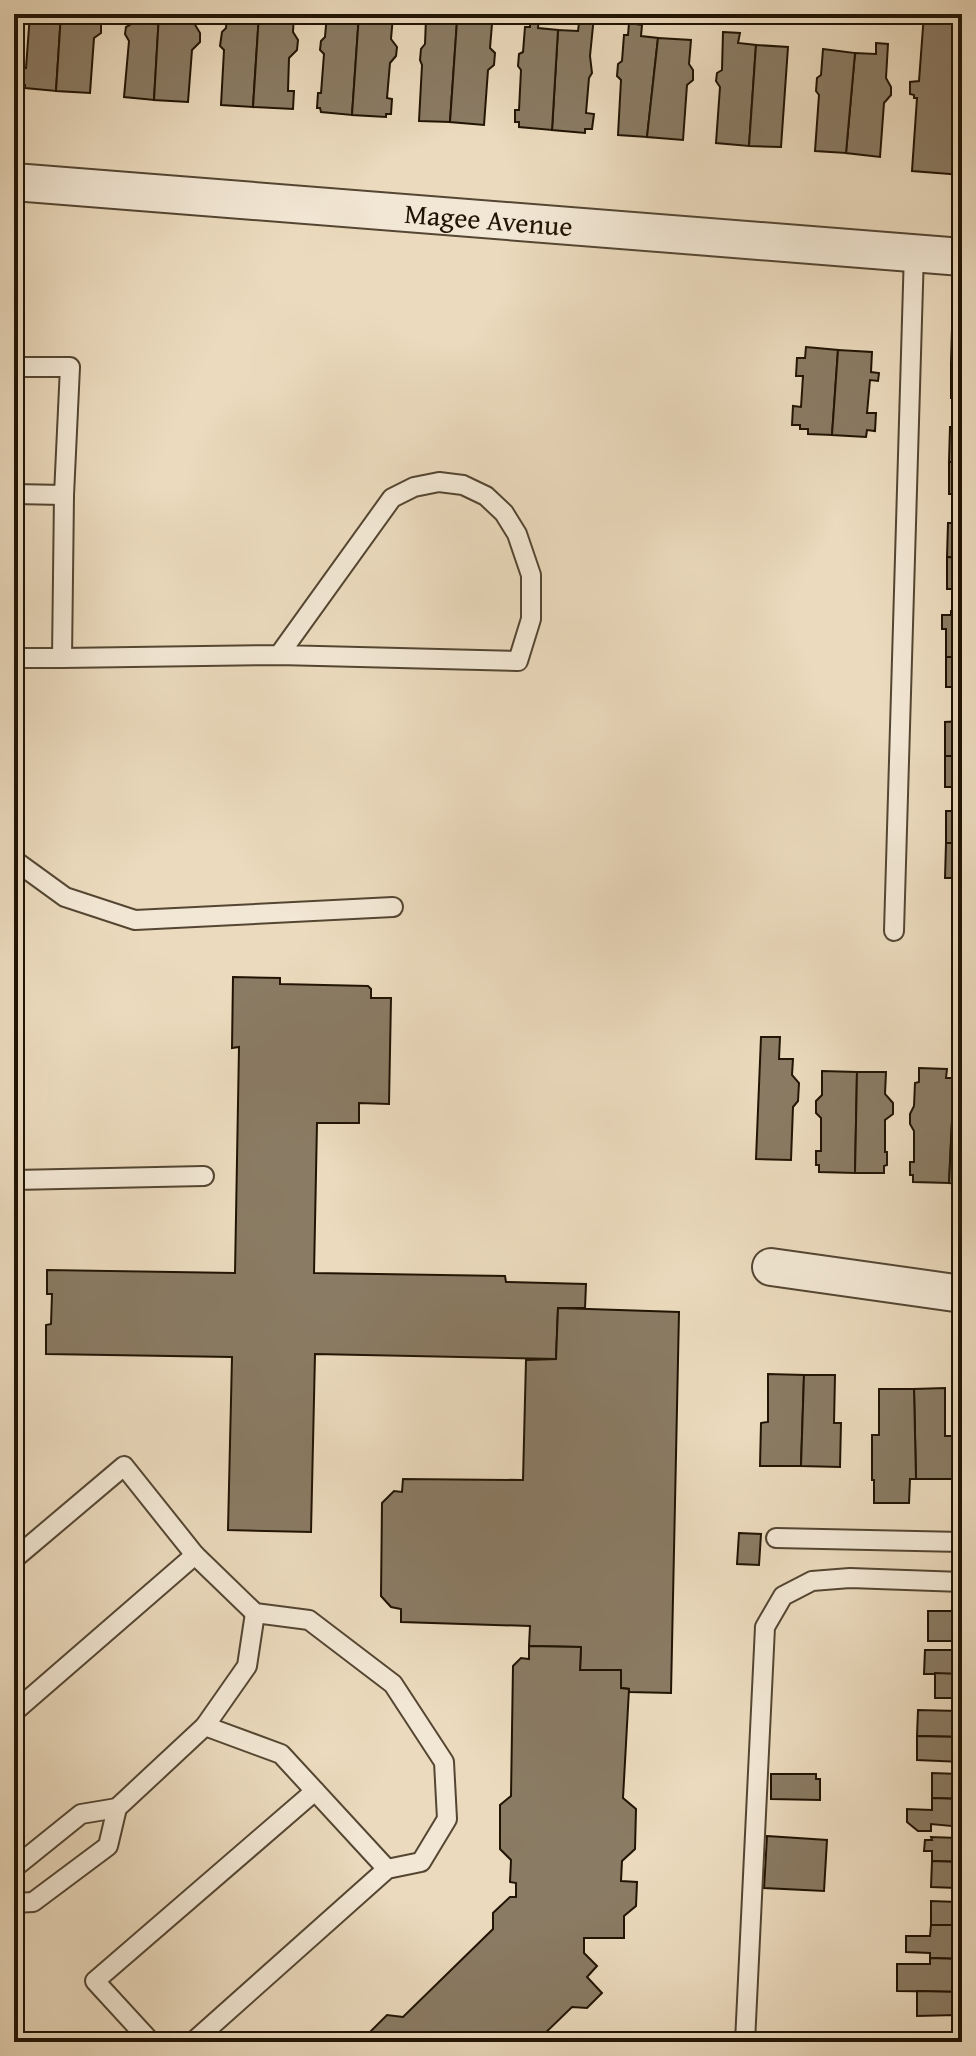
<svg xmlns="http://www.w3.org/2000/svg" width="976" height="2056" viewBox="0 0 976 2056" font-family="'Gentium Book Plus',serif">
<rect width="100%" height="100%" fill="#ebdabd"/>
<filter id="stains"><feTurbulence type="fractalNoise" baseFrequency=".0025" numOctaves="4"/><feColorMatrix values="0 0 0 0 .2 0 0 0 0 .09 0 0 0 0 .02 0 0 0 .5 -.17"/></filter>
<radialGradient id="worn" r=".72"><stop offset=".6" stop-color="#630" stop-opacity="0"/><stop offset="1" stop-color="#630" stop-opacity=".3"/></radialGradient>
<!-- building -->
<g fill="#8a7b64" stroke="#211404" stroke-width="2">
<polygon points="30,14 61,14 56,91 25,88 25,85 20,85 22,67 26,68"/>
<polygon points="61,14 95,14 101,23 101,33 94,38 90,93 56,91"/>
<polygon points="130,14 159,14 154,100 124,97 129,41 125,34 126,27 130,25"/>
<polygon points="159,14 194,14 194,23 200,33 200,42 192,50 188,102 154,100"/>
<polygon points="227,14 259,14 253,107 221,105 224,50 220,46 222,32 226,28"/>
<polygon points="259,14 294,14 293,32 298,40 297,50 289,58 288,91 294,91 293,109 253,107"/>
<polygon points="327,14 359,14 352,115 321,112 320,108 317,108 318,93 321,93 324,54 320,50 321,41 325,37"/>
<polygon points="359,14 393,16 391,39 397,47 396,56 390,63 387,98 392,99 391,114 386,114 386,117 352,115"/>
<polygon points="432,14 440,15 439,19 457,21 450,122 419,121 422,65 420,60 421,49 425,44 426,18 431,19"/>
<polygon points="924,14 962,14 962,175 912,171 917,98 914,98 914,95 910,94 910,82 919,81"/>
<polygon points="580,15 594,16 590,56 592,73 589,78 586,113 594,114 592,129 585,129 585,133 552,130 558,30 578,31"/>
<polygon points="530,17 539,17 538,28 558,30 552,130 519,127 519,122 515,122 515,110 519,110 521,70 518,66 519,54 523,52 525,27 530,27"/>
<polygon points="457,21 492,24 490,48 495,53 494,65 488,70 484,125 450,122"/>
<polygon points="629,23 642,25 641,36 658,38 647,137 618,135 621,80 617,76 618,64 622,61 624,35 628,35"/>
<polygon points="723,32 740,33 738,43 756,45 749,146 716,143 720,87 716,81 717,73 722,70"/>
<polygon points="658,38 691,40 689,64 693,70 693,80 687,85 683,140 647,137"/>
<polygon points="876,43 888,44 886,78 891,87 891,95 884,103 880,157 846,153 855,53 876,54"/>
<polygon points="756,45 788,47 781,147 749,146"/>
<polygon points="823,49 855,53 846,153 815,151 819,95 816,91 817,78 821,75"/>
<polygon points="952,329 962,329 962,364 951,364"/>
<polygon points="806,347 838,350 832,435 808,434 808,429 800,429 800,425 792,425 793,406 801,407 803,376 796,376 797,358 805,358"/>
<polygon points="838,350 872,352 871,372 879,373 878,381 870,380 867,413 876,413 875,431 867,430 866,437 832,435"/>
<rect x="951" y="364" width="11" height="34"/>
<polygon points="950,427 962,427 962,462 949,462"/>
<rect x="949" y="462" width="13" height="32"/>
<polygon points="962,516 962,558 947,557 948,523 962,523"/>
<polygon points="947,557 962,558 962,589 947,589"/>
<polygon points="951,611 962,611 962,657 946,657 946,629 942,629 942,615 951,615"/>
<rect x="946" y="657" width="16" height="30"/>
<polygon points="962,721 962,756 945,756 945,722"/>
<rect x="945" y="756" width="17" height="31"/>
<rect x="946" y="811" width="16" height="32"/>
<polygon points="946,843 962,843 962,878 945,878"/>
<polygon points="233,977 280,978 280,984 368,986 371,989 371,998 391,998 389,1104 359,1103 359,1123 317,1123 314,1273 505,1276 506,1282 586,1284 585,1308 558,1308 556,1359 315,1354 311,1532 228,1530 232,1357 46,1354 46,1325 51,1324 52,1294 47,1294 47,1270 235,1273 239,1047 232,1048"/>
<polygon points="761,1037 780,1037 779,1059 793,1059 792,1075 799,1083 798,1101 793,1107 791,1160 756,1159"/>
<polygon points="919,1068 947,1069 946,1078 954,1078 949,1183 913,1182 913,1175 910,1175 910,1162 914,1162 914,1131 910,1124 910,1114 914,1106 915,1083 919,1082"/>
<polygon points="822,1071 857,1072 855,1173 819,1172 819,1165 816,1165 816,1151 821,1151 821,1118 816,1113 816,1101 822,1095"/>
<polygon points="857,1072 886,1072 885,1094 893,1103 893,1114 885,1120 885,1152 887,1152 887,1165 884,1166 884,1173 855,1173"/>
<polygon points="954,1083 962,1084 962,1184 949,1183"/>
<polygon points="558,1308 679,1312 671,1693 629,1692 629,1689 621,1688 621,1670 580,1670 581,1647 529,1646 530,1626 401,1622 401,1609 391,1607 381,1596 382,1503 394,1491 402,1492 403,1479 523,1480 526,1360 556,1359"/>
<polygon points="768,1374 804,1375 801,1466 760,1466 761,1423 768,1422"/>
<polygon points="804,1375 835,1375 834,1423 841,1423 840,1467 801,1466"/>
<polygon points="945,1388 945,1436 952,1436 952,1479 916,1479 914,1389"/>
<polygon points="879,1389 914,1389 916,1479 910,1479 909,1503 874,1503 874,1480 872,1480 872,1435 879,1435"/>
<polygon points="739,1533 761,1534 759,1565 737,1564"/>
<rect x="928" y="1611" width="34" height="30"/>
<polygon points="529,1646 581,1647 580,1670 621,1670 621,1688 629,1689 623,1798 636,1809 635,1849 622,1861 621,1881 637,1882 636,1906 624,1916 624,1938 584,1938 584,1953 597,1966 587,1977 602,1993 587,2008 572,2007 536,2042 360,2042 387,2015 403,2017 493,1929 493,1913 510,1897 516,1897 516,1883 510,1882 511,1860 500,1849 500,1805 511,1796 513,1666 521,1658 529,1659"/>
<polygon points="925,1650 962,1650 962,1674 924,1674"/>
<polygon points="935,1673 962,1674 962,1698 935,1698"/>
<polygon points="962,1709 962,1737 917,1736 918,1710 959,1711"/>
<polygon points="917,1736 962,1737 962,1762 917,1760"/>
<polygon points="962,1771 962,1799 932,1798 932,1773 959,1774"/>
<polygon points="771,1774 816,1774 816,1779 820,1779 820,1800 771,1799"/>
<polygon points="932,1798 962,1799 962,1827 931,1824 931,1831 918,1831 907,1822 907,1809 932,1810"/>
<polygon points="767,1836 827,1840 824,1891 764,1888"/>
<polygon points="962,1836 962,1862 932,1861 932,1851 924,1851 925,1840 932,1840 931,1837 959,1838"/>
<polygon points="932,1861 962,1862 962,1892 957,1888 931,1887"/>
<polygon points="962,1899 962,1925 931,1925 931,1901 958,1902"/>
<polygon points="931,1925 962,1925 962,1959 930,1958 930,1953 906,1952 906,1936 930,1936"/>
<polygon points="930,1958 962,1959 962,1992 897,1991 897,1964 930,1964"/>
<polygon points="917,1991 962,1992 962,2022 956,2015 917,2016"/>
</g>
<g fill="none" stroke-linecap="round" stroke-linejoin="round">
<!-- service casing -->
<g stroke="#544632" stroke-width="22">
<g id="service">
<polyline points="14,367 70,367 64,495 14,494"/>
<polyline points="14,658 62,658 64,495"/>
<polyline points="62,658 279,655 518,661 531,619 531,575 517,534 504,513 486,496 463,485 439,482 414,487 392,498 279,655"/>
<polyline points="14,860 65,897 135,920 393,907"/>
<polyline points="894,931 914,252"/>
<polyline points="14,1180 204,1176"/>
<polyline points="776,1538 962,1542"/>
<polyline points="14,1559 124,1466 195,1555 255,1613 309,1620 393,1684 444,1762 447,1819 421,1862 387,1869 193,2042"/>
<polyline points="14,1712 195,1555"/>
<polyline points="205,1726 247,1666 255,1613"/>
<polyline points="14,1868 81,1814 117,1808"/>
<polyline points="14,1903 33,1902 108,1846 117,1808 205,1726 281,1754 387,1869"/>
<polyline points="151,2042 95,1981 315,1791"/>
<polyline points="745,2042 765,1627 783,1596 812,1581 850,1578 962,1582"/>
</g>
</g>
<!-- minor casing -->
<g stroke="#544632" stroke-width="40">
<g id="minor">
<path id="s1" d="M14 182 962 257"/>
<polyline points="771,1267 962,1294"/>
</g>
</g>
<!-- service -->
<use href="#service" stroke="#f2e7d4" stroke-width="18"/>
<!-- minor -->
<use href="#minor" stroke="#f2e7d4" stroke-width="36"/>
</g>
<g text-anchor="middle" stroke-width="7" stroke-linejoin="round" paint-order="stroke">
<!-- street labels -->
<g font-size="28" fill="#211404" stroke="#f2e7d4">
<text dy="10" stroke="none"><textPath href="#s1" startOffset="476">Magee Avenue</textPath></text>
</g>
</g>
<!-- margin -->
<rect width="976" height="2056" fill="none" stroke="#ebdabd" stroke-width="48"/>
<rect x="16" y="16" width="944" height="2024" fill="none" stroke="#211404" stroke-width="4"/>
<rect x="24" y="24" width="928" height="2008" fill="none" stroke="#211404" stroke-width="2"/>
<rect width="100%" height="100%" filter="url(#stains)"/>
<rect width="100%" height="100%" fill="url(#worn)"/>
</svg>
